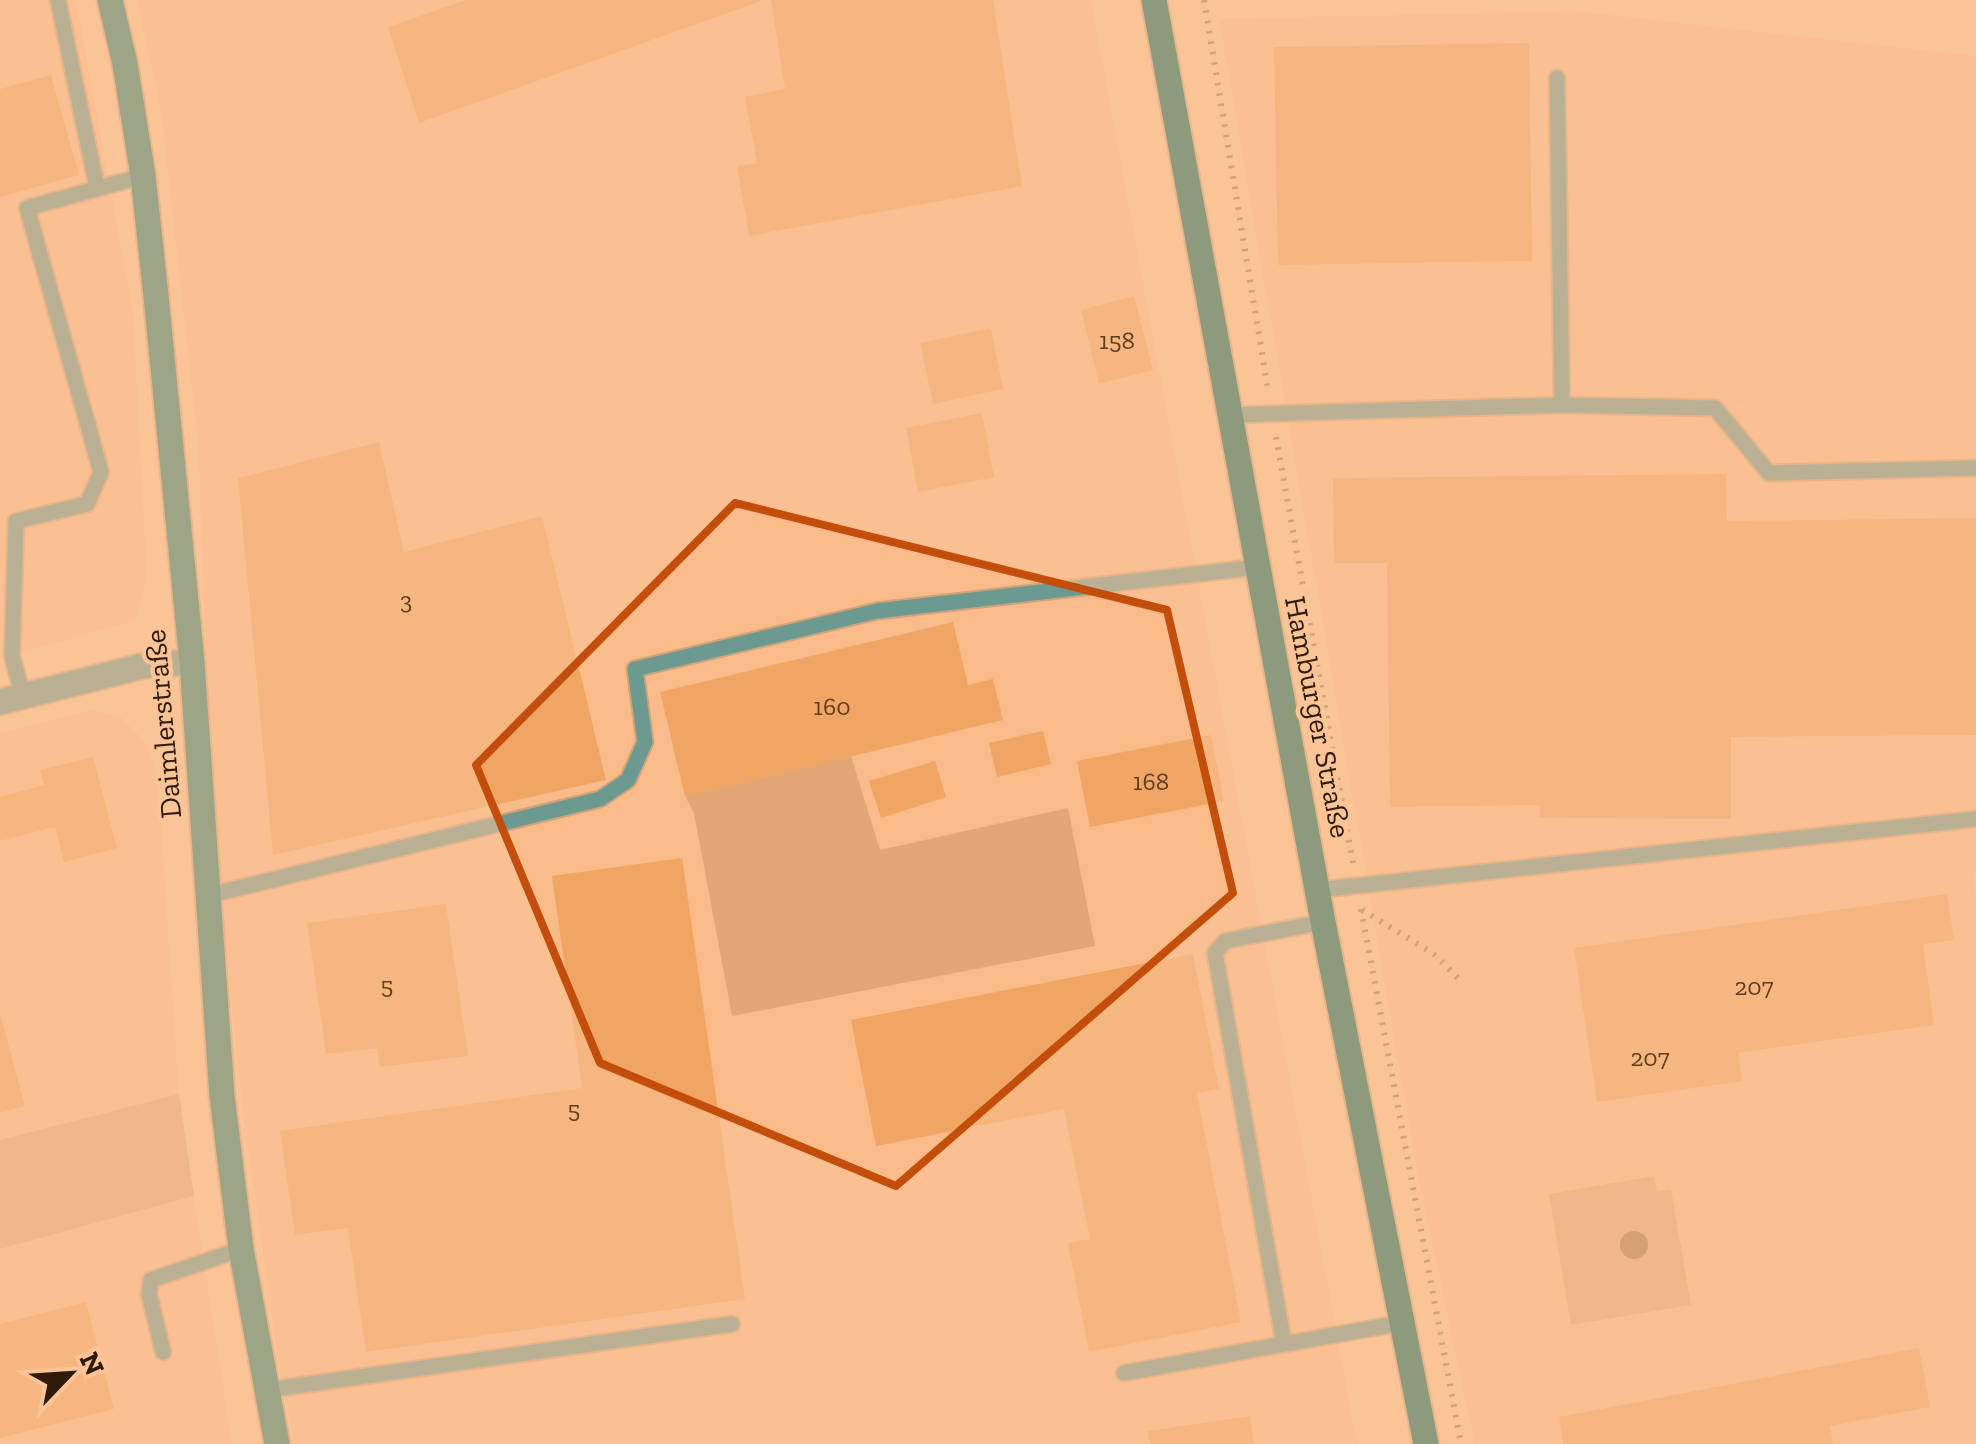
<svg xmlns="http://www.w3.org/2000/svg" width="1976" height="1444" viewBox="0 0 1976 1444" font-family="'Zilla Slab',serif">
<rect width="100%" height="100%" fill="#fbc497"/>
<!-- built -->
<g fill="#f8bb89">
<polygon points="0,0 76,0 133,313 147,579 136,620 0,659"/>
<polygon points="137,0 1091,0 1357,1444 294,1444 277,1353 243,1114 223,916 206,655 198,442 161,110"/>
<polygon points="1576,11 1976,56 1976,873 1973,874 1976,898 1976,1444 1475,1444 1418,1177 1219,19"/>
<polygon points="92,710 120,716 146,742 158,777 179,1094 0,1140 0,733"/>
<polygon points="194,1196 232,1444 0,1444 0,1249"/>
</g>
<!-- green -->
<g fill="#e2a775">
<polygon points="851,756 880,850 1068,808 1095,946 732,1016 694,813 685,796"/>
<polygon points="179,1094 194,1196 0,1249 0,1140"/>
<polygon points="1654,1176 1657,1192 1671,1189 1691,1305 1571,1325 1549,1194"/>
</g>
<!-- building -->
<g fill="#f0a565">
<polygon points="466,0 761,0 761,1 419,123 388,27"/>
<polygon points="771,0 993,0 1022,186 749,236 737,166 757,163 745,97 785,89"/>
<polygon points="1529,43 1532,261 1278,265 1274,47"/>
<polygon points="51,75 79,175 0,197 0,89"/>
<polygon points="1134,296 1153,370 1099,384 1081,310"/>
<polygon points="991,328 1003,389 933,404 920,343"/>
<polygon points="982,413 994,477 918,492 906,428"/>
<polygon points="379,442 404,552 542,516 606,780 273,855 238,478"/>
<polygon points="1726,474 1727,521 1976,518 1976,735 1731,737 1731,819 1540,818 1540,805 1390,807 1387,563 1334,563 1333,478"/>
<polygon points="953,622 968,685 993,679 1003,720 685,796 660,692"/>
<polygon points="1043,731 1051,764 997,777 989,743"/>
<polygon points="1211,735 1224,801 1090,827 1077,761"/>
<polygon points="93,757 117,848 64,862 55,827 0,841 0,797 44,785 40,770"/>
<polygon points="935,761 946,797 881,818 869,781"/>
<polygon points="682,858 745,1299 366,1352 348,1228 295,1235 280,1131 582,1088 552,876"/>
<polygon points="1947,894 1954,940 1923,944 1934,1025 1738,1053 1742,1081 1597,1102 1574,948"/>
<polygon points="446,904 468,1056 380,1067 377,1048 326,1054 307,923"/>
<polygon points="1193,954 1219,1089 1197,1093 1241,1322 1089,1352 1068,1243 1090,1239 1064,1109 876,1146 851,1020"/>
<polygon points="0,1014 25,1106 0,1113"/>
<polygon points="86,1302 114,1409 0,1438 0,1324"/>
<polygon points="1919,1348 1930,1407 1830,1426 1833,1444 1563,1444 1559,1417"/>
<polygon points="1250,1416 1254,1444 1150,1444 1148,1431"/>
</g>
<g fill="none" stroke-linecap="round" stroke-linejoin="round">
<!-- lane casing -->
<g stroke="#d2a27b" stroke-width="19">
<g id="lane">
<polyline points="58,0 97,188"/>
<polyline points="1557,78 1562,405"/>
<polyline points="1231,415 1562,405 1715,408 1769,473 1976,468"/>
<polyline points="23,696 12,656 16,521 87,504 101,472 27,208 143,176"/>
<polyline points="1317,890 1976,819"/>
<polyline points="210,895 600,799 628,780 645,742 635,669 877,611 1257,567"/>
<polyline points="1284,1344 1215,953 1225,941 1323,922"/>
<polyline points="163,1352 149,1294 151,1280 241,1249"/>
<polyline points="1124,1373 1401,1323"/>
<polyline points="267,1390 732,1324"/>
</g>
</g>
<!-- street casing -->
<g stroke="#d2a27b" stroke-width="29">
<polyline id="street" points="0,702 147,665 192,662"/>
</g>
<!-- secondary casing -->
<g stroke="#d2a27b" stroke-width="29">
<polyline id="secondary" points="110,0 125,64 143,176 156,296 192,662 222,1096 241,1249 277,1444"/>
</g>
<!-- primary casing -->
<g stroke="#d2a27b" stroke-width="29">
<polyline id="primary" points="1154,0 1323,922 1426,1444"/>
</g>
<!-- path -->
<g stroke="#a37b5a" stroke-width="6" stroke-dasharray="2.5 8" stroke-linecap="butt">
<polyline points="1204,0 1268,390"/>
<polyline points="1276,437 1353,863"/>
<polyline points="1361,909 1461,1444"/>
<polyline points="1362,910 1434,954 1458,978"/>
</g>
<!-- lane -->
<use href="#lane" stroke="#6a9a90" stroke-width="15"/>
<!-- street -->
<use href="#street" stroke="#6a9a90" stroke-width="25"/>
<!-- secondary -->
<use href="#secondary" stroke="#2c7f71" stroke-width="25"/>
<!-- primary -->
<use href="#primary" stroke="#07675b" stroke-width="25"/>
</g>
<!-- trees -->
<circle fill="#a87544" cx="1634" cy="1245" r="14"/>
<!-- marked area -->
<path d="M0 0H1976V1444H0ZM735 503 1167 610 1233 893 896 1186 600 1063 476 765Z" fill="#fbc497" fill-opacity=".55" fill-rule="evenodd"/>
<path fill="none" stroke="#c34d0b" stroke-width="8" stroke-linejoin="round" d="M735 503 1167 610 1233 893 896 1186 600 1063 476 765Z"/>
<g text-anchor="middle" stroke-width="9" stroke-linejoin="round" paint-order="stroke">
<!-- number labels -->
<g font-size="25" fill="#5f3e20">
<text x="1117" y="349">158</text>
<text x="406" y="609">3</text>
<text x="832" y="715">160</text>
<text x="1151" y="790">168</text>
<text x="387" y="994">5</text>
<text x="1754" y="995">207</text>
<text x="1650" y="1066">207</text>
<text x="574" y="1118">5</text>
</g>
<!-- street labels -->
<g font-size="30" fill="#2f1b09" stroke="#fbc497">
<text transform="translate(1318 717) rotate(79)" y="10">Hamburger Straße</text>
<text transform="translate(163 724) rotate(-95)" y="10">Daimlerstraße</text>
</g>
</g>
<!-- north arrow -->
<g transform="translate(70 1374) rotate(65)" stroke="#fbc497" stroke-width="8" paint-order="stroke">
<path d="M0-8L18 38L0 25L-18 38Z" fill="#2f1b09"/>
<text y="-15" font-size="28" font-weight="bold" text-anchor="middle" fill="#2f1b09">N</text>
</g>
</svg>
